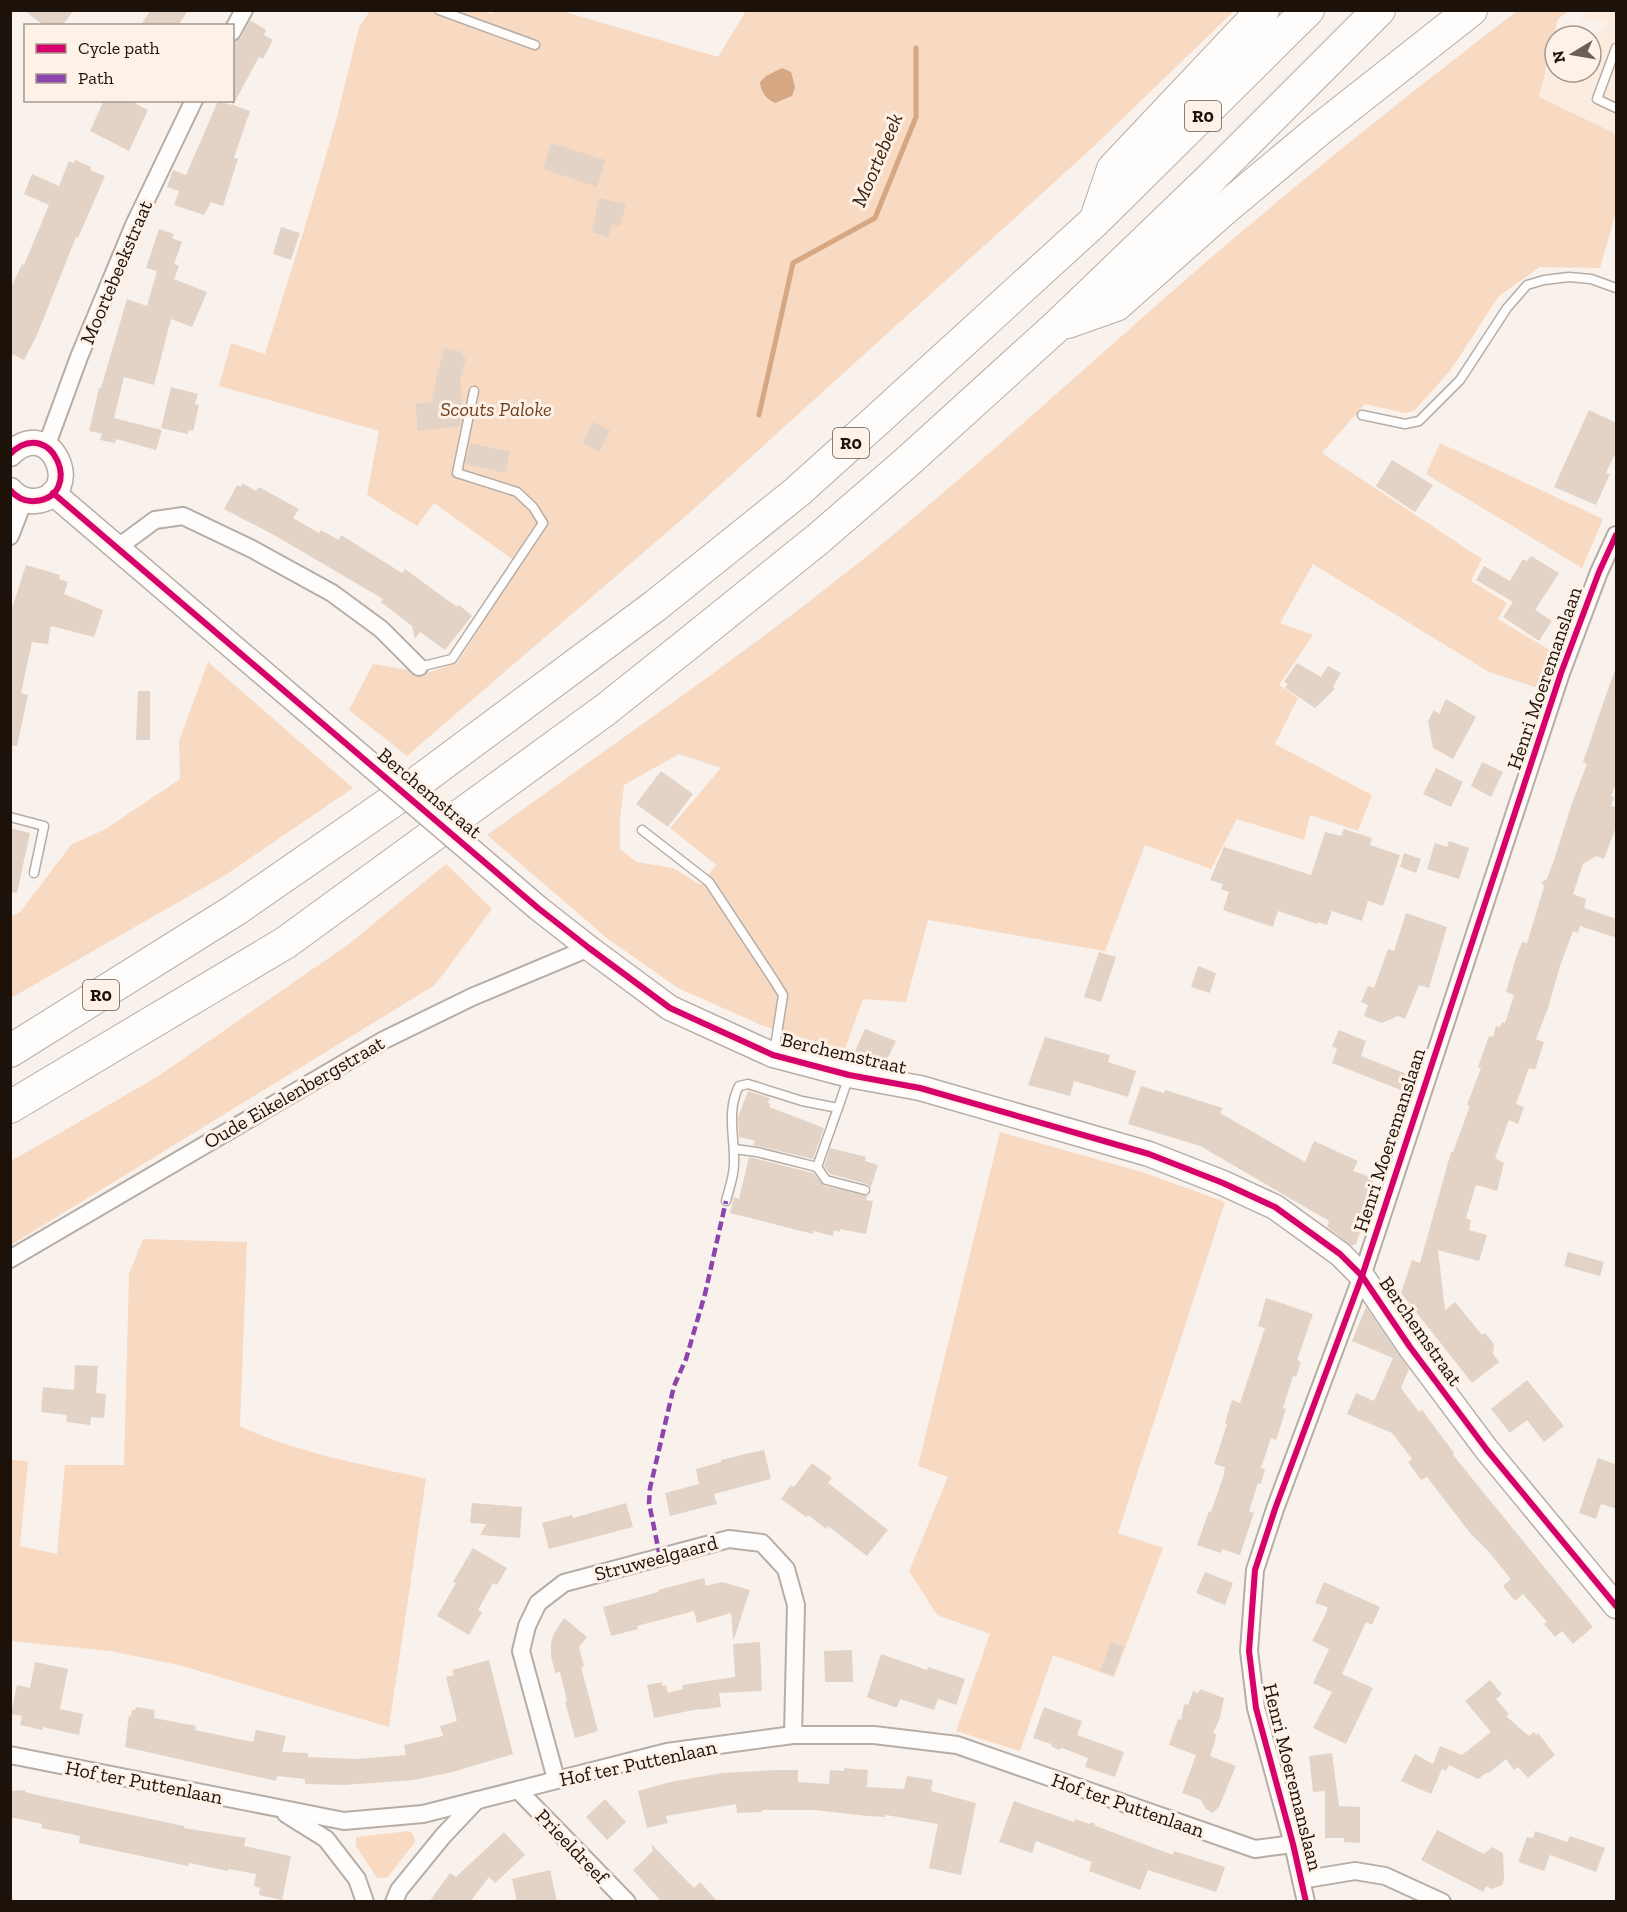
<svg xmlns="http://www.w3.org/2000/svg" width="1627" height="1912" viewBox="0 0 1627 1912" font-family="'Zilla Slab',serif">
<rect width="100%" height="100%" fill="#f9f2ec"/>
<!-- built -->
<polygon fill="#fcebdf" points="1587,11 1616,11 1616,138 1520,93 1555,66 1555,72 1591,72 1591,38 1611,22 1578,20"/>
<!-- green -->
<g fill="#f8d9c2" fill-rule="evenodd">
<polygon points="481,10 492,14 494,11 562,11 718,57 746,11 1234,11 1091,149 687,515 407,756 349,710 373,664 427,673 457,663 520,565 434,503 417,526 367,495 379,431 219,386 231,343 265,354 311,207 337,117 359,27 370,11"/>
<path d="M1517 11H1569L1558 19 1539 97 1616 134V212L1600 268 1540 267 1499 296 1450 371 1414 411 1405 413 1365 404 1322 453 1482 559 1471 581 1507 603 1498 619 1553 652 1541 689 1489 672 1313 564 1280 623 1313 635 1279 685 1298 698 1275 744 1372 795 1358 831 1310 815 1304 840 1237 819 1211 869 1145 845 1105 951 928 920 906 1002 863 999 845 1049 799 1037 761 1025 678 988 608 939 487 835C623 737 763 642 893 535 986 458 1076 376 1168 295 1281 196 1398 102 1517 11ZM679 754 721 768 670 828 716 865 701 885 673 868 637 862 620 849V820L624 785Z"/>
<polygon points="1440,443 1603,519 1582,568 1426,474"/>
<polygon points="208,662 353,788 224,876 11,998 11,917 20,912 72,844 104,830 180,779 179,741"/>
<polygon points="446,864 492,909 435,985 11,1245 11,1161 157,1077 349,944"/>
<polygon points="1000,1132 1142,1172 1225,1202 1118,1533 1163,1548 1114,1677 1053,1655 1020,1751 956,1731 990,1634 937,1615 909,1571 948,1477 918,1466"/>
<path d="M143 1239 247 1242 240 1426C298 1454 364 1464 426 1479L389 1727 179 1665 110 1651 11 1641V1460L28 1461 20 1546 57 1554 65 1465H124L129 1274Z"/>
<polygon points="408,1831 413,1834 415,1842 387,1878 377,1878 356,1846 356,1837"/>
</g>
<!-- water -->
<path fill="#d6a783" d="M782 68 791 72 795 87 792 96 775 103C766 99 761 92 760 82L766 76Z"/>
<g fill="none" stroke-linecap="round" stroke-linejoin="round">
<!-- stream -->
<polyline stroke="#d6a783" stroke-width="5" points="759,415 793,263 875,218 916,117 916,48"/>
</g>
<!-- building -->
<g fill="#e3d3c6">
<polygon points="24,10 74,10 62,26 44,26"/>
<polygon points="151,10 188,10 178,26 140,26"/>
<polygon points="250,20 266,30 264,35 273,40 263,59 259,57 233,105 250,111 234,158 238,159 223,206 211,202 204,215 174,205 179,191 167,187 173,170 186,175 218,101 232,105 232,43 241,38"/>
<polygon points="104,100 129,100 148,110 129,151 90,131"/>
<polygon points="551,143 605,160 597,187 543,169"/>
<polygon points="75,160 91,167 90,170 105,176 78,238 76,237 37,335 24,360 10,353 10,290 22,264 24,265 49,205 24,194 32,174 59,186 69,161 74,163"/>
<polygon points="599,198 626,204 620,226 612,224 608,237 592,232"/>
<polygon points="281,227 300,233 291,260 273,254"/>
<polygon points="159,229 174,234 172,238 182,242 174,264 179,266 174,279 207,292 192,327 171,319 154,385 124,377 114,418 162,430 156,450 116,439 115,443 100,440 102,434 89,431 99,388 101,388 127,299 147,306 157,271 146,268"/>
<polygon points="444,348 462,352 461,356 466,358 460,381 463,412 460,426 418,431 415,404 431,402"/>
<polygon points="171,387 198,394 195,404 199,405 193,431 189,430 188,434 161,428"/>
<polygon points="1589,410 1617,423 1617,450 1606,473 1610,474 1596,505 1554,487"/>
<polygon points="593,422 610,430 599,452 583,443"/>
<polygon points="470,443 510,452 505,473 465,464"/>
<polygon points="1392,460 1433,485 1415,512 1376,486"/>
<polygon points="242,483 256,491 259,487 299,509 293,518 319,533 321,530 339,540 341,535 402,573 405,569 457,607 459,605 472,616 445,650 420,632 415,639 412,626 381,602 383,599 274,535 224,509 237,485 241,487"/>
<polygon points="1531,556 1559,573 1535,610 1552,621 1539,641 1503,617 1513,602 1476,580 1484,566 1510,581 1523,559 1527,561"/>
<polygon points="26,565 60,575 59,579 68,582 64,594 103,610 94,637 51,626 48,644 32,642 21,693 28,695 17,746 10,745 10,614"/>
<polygon points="1297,663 1321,677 1328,666 1341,673 1333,687 1335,689 1315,708 1285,688 1288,684 1284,682"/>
<polygon points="1614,672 1617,672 1617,781 1611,796 1614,797 1611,806 1617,808 1617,824 1604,859 1596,856 1583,864 1573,894 1586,899 1584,908 1617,919 1617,938 1580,926 1578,933 1573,931 1560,966 1548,1008 1536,1039 1544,1042 1535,1070 1529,1068 1516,1104 1524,1107 1518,1124 1509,1120 1495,1158 1504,1163 1497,1191 1476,1185 1466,1218 1471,1220 1469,1230 1487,1235 1479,1261 1438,1250 1445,1310 1455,1302 1482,1335 1485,1333 1494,1344 1493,1354 1499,1362 1472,1383 1401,1293 1412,1260 1420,1263 1451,1152 1453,1152 1470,1106 1467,1105 1481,1068 1478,1067 1489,1036 1493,1037 1496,1026 1500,1027 1502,1022 1505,1023 1514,995 1506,992 1516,958 1522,942 1527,943 1544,887 1542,882 1547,879 1554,860 1572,803 1587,764 1583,762"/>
<polygon points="138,691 150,691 150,740 136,740"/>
<polygon points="1446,699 1476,717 1453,759 1433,748 1428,721 1434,710 1439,714"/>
<polygon points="1482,762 1503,772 1491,797 1471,786"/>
<polygon points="1436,768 1463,782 1451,807 1423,794"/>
<polygon points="661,771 693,794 668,827 636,804"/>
<polygon points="10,828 30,833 17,893 10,892"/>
<polygon points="1344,829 1372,838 1370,845 1400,855 1383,906 1368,901 1362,921 1332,911 1327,925 1318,922 1317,924 1278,911 1273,927 1223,910 1229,892 1221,889 1223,884 1210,880 1224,847 1311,875 1325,832 1341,836"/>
<polygon points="1449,841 1469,848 1459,879 1427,869 1435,843 1447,847"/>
<polygon points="1404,853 1421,859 1416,873 1400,867"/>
<polygon points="1406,913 1447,927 1429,988 1419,985 1405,1019 1398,1016 1382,1023 1364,1016 1368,1005 1361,1002 1368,986 1374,988 1388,949 1394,951"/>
<polygon points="1099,952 1116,957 1101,1002 1084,997"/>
<polygon points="1198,966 1216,973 1210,993 1191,987"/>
<polygon points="865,1029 896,1041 884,1066 854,1053"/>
<polygon points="1339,1030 1366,1041 1361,1056 1412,1076 1406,1092 1332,1063 1337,1049 1332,1046"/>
<polygon points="1045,1037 1110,1055 1108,1062 1136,1071 1128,1097 1074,1081 1070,1096 1028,1085"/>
<polygon points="1141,1086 1164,1093 1165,1090 1223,1108 1220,1113 1305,1162 1314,1141 1358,1161 1353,1171 1374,1178 1361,1217 1365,1219 1356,1244 1352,1246 1327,1227 1329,1221 1200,1146 1128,1124"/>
<polygon points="748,1091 770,1098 768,1103 771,1104 769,1107 824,1128 813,1159 753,1145 755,1141 739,1137 738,1117"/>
<polygon points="830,1148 866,1157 865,1161 878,1165 871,1187 867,1184 830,1174 824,1166"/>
<polygon points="749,1157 813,1173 824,1186 868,1196 866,1200 873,1201 866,1234 840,1229 840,1232 834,1230 833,1236 813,1231 813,1234 730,1213 734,1197 739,1199"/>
<polygon points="1568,1252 1604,1262 1600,1276 1564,1266"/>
<polygon points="1266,1298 1313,1314 1297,1360 1301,1362 1296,1377 1293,1376 1283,1408 1286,1409 1276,1440 1271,1438 1261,1468 1265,1469 1261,1484 1258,1483 1249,1511 1254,1513 1240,1555 1222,1549 1221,1553 1197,1545 1209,1511 1211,1512 1224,1474 1225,1467 1214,1464 1227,1424 1225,1423 1232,1400 1240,1403 1265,1328 1258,1326"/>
<polygon points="1366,1307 1409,1369 1401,1388 1419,1412 1422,1410 1454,1453 1453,1455 1593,1627 1573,1644 1562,1631 1555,1637 1544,1624 1547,1622 1523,1594 1515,1601 1503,1586 1510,1580 1510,1578 1489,1552 1470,1533 1427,1477 1421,1480 1408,1462 1412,1459 1392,1433 1347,1414 1356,1393 1374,1401 1393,1358 1352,1341"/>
<polygon points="75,1365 98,1366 96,1393 106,1394 104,1418 91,1417 90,1425 66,1422 67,1415 41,1412 43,1387 74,1390"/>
<polygon points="1527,1380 1564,1426 1544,1442 1527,1420 1510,1433 1491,1409"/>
<polygon points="764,1450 771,1479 714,1494 717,1504 670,1516 665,1493 699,1484 696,1469 721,1462 721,1460 741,1455"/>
<polygon points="1598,1458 1617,1465 1617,1509 1601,1504 1596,1519 1579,1513"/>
<polygon points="812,1463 832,1478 828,1483 888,1530 867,1556 828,1526 826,1529 808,1515 806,1517 781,1499 791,1485 794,1487"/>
<polygon points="472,1503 522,1507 520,1538 480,1535 486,1524 470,1523"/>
<polygon points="626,1503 633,1527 549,1549 542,1523 572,1515 573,1518"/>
<polygon points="473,1548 507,1568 497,1585 493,1583 478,1610 482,1612 469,1635 437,1616 456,1583 453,1582"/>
<polygon points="1205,1572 1233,1583 1225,1605 1196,1593"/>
<polygon points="704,1578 706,1586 722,1582 750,1590 734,1639 733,1638 731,1613 697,1623 694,1611 637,1626 638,1629 611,1636 603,1607 658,1592 658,1590"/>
<polygon points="1324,1582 1380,1607 1372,1625 1366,1622 1342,1674 1373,1688 1346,1744 1313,1728 1332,1692 1313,1683 1329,1649 1312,1641 1327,1611 1327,1607 1315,1603"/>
<polygon points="564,1618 587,1637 579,1647 584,1666 581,1667 598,1731 575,1738 565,1702 567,1701 560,1672 555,1673 551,1656 551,1643 554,1633"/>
<polygon points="760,1642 762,1691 719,1693 721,1707 699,1710 699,1709 654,1718 647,1685 662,1682 662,1686 666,1685 668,1693 683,1689 682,1685 735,1677 733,1644"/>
<polygon points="1111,1642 1124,1647 1113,1676 1100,1671"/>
<polygon points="852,1650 853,1682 825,1682 824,1651"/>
<polygon points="881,1654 927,1670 928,1667 965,1679 956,1705 938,1699 934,1710 900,1699 897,1707 894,1707 869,1698 867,1697"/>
<polygon points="489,1660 513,1754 452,1772 414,1780 344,1785 305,1784 305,1779 277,1776 276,1781 125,1747 129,1715 131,1716 132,1710 135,1710 136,1707 155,1710 154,1718 196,1726 195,1730 253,1742 256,1730 286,1736 282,1752 308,1753 308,1757 357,1759 406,1755 404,1745 443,1736 440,1726 457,1721 446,1677 454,1675 452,1670"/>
<polygon points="35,1662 68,1669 60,1709 83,1714 79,1735 43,1727 42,1730 20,1725 22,1716 11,1714 17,1685 30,1688"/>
<polygon points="1490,1680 1502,1694 1496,1699 1509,1714 1506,1716 1529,1736 1534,1732 1536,1735 1538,1733 1555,1755 1528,1778 1518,1767 1514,1770 1506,1759 1489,1773 1486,1773 1478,1779 1449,1765 1446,1771 1442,1769 1431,1794 1401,1781 1415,1754 1433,1764 1440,1746 1462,1755 1491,1732 1465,1701"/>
<polygon points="1200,1689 1224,1698 1220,1718 1213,1733 1216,1734 1215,1742 1210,1756 1236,1766 1219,1807 1212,1813 1206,1809 1201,1800 1182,1793 1196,1755 1169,1745 1178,1719 1181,1720 1184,1704 1188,1705 1193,1691 1198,1693"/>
<polygon points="1044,1707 1082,1721 1077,1735 1124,1752 1115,1777 1085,1767 1088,1758 1062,1748 1059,1750 1052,1747 1051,1744 1033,1738"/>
<polygon points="1332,1753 1339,1806 1360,1807 1360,1843 1344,1842 1344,1838 1325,1838 1325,1791 1313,1792 1309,1756"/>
<polygon points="844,1768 868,1770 867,1787 904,1789 907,1776 933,1780 931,1791 976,1803 961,1875 929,1868 938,1824 886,1815 885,1817 867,1816 815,1810 762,1810 762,1812 737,1813 736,1804 666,1816 668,1823 647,1828 638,1791 670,1782 722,1773 776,1770 798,1770 798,1782 829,1784 830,1770 844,1771"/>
<polygon points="25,1790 25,1792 46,1797 184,1826 184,1828 246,1838 244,1846 291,1856 282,1900 259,1895 260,1888 254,1886 256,1874 229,1869 228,1871 189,1863 188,1866 79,1843 80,1836 41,1828 42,1824 10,1817 10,1791"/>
<polygon points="605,1799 626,1822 607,1840 586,1817"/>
<polygon points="1014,1801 1074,1822 1075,1819 1089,1824 1093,1822 1096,1826 1173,1855 1174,1851 1225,1867 1220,1882 1216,1892 1148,1870 1140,1890 1089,1871 1092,1862 1036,1841 1032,1853 999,1842"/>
<polygon points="1437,1830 1484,1854 1492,1847 1503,1853 1504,1879 1502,1885 1492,1889 1486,1886 1483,1892 1421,1860"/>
<polygon points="1535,1831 1567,1842 1570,1836 1605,1848 1596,1872 1550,1855 1544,1871 1518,1862 1527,1837 1533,1838"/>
<polygon points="504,1832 525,1855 495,1883 489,1877 470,1902 429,1902 450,1873 456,1877"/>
<polygon points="651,1844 694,1888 700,1882 718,1902 662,1902 633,1870 653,1851"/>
<polygon points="550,1870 557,1902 517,1902 512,1879"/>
</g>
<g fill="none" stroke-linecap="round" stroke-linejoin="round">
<!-- lane casing -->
<g stroke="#b6ada6" stroke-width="11">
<g id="lane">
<polyline points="439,10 535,45"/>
<polyline points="1616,48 1597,99 1616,108"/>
<polyline points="1362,415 1405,424 1419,421 1460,380 1507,308 1527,285 1544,280 1569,277 1591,279 1616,288"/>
<polyline points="419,667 452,659 543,523 533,507 517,492 457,473 474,391"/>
<polyline points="10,817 44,826 34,873"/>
<polyline points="642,830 709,882 775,982 783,995 774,1053"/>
<polyline points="734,1149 757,1152 817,1167 838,1108"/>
<polyline points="817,1167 826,1180 865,1190"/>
<path d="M726 1201C729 1189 734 1176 734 1164 735 1138 726 1111 739 1086L748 1084 802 1101 838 1108 849 1076"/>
</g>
</g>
<!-- street casing -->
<g stroke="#b6ada6" stroke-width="20">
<g id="street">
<polyline points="232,32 244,10"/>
<polyline points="46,447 79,357 134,225 194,100"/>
<polyline points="10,536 24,500"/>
<polyline points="117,548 155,520 183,516 252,549 332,593 381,629 419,667"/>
<polyline points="10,1259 384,1040 472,997 589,948"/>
<polyline points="10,1755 344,1821 423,1814 667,1752 793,1735 874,1735 957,1745 1255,1849 1293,1844"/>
<polyline points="556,1779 521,1651 527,1626 538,1603 564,1583 729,1539 762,1543 786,1569 796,1605 793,1735"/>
<polyline points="518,1790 627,1902"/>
<polyline points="286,1814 326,1839 357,1879 365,1902"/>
<polyline points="1301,1880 1355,1871 1385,1876 1442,1902"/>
<polyline points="394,1902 399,1890 443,1836 477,1800"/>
<polyline points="1306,1902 1293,1844 1256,1708 1249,1651 1255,1570 1275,1509 1362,1276 1561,673 1599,572 1616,535"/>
</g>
</g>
<!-- secondary casing -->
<g stroke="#b6ada6" stroke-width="27">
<g id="secondary">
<path d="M10 454C52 413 86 497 35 501 25 502 17 498 10 490"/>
<polyline points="53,493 324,725"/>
<polyline points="538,908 589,948 670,1008 773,1055 849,1075 920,1088 1149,1154 1223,1183 1275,1207 1340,1254 1362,1276 1410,1347 1487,1450 1616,1606"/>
</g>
</g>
<!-- highway casing -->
<g stroke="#b6ada6" stroke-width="34">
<g id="highway">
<polyline points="1098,213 1113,169 1263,10"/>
<polyline points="1068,322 1116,305 1223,210 1320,129 1471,10"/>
<polyline points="10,1051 235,910 394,800 655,606 797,492 877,420 1096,220 1308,10"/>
<polyline points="10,1107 285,943 605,710 684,647 818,539 906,463 1058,325 1212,177 1379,10"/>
</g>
</g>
<!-- lane -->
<use href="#lane" stroke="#fefdfc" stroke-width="8"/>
<!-- street -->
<use href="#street" stroke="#fefdfc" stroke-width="16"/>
<!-- secondary -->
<use href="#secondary" stroke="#fefdfc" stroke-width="24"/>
<!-- highway -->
<use href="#highway" stroke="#fefdfc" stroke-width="32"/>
<!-- secondary-bridge casing -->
<g stroke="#b6ada6" stroke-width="27" stroke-linecap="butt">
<polyline id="secondary-bridge" points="324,725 538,908"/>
</g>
<!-- secondary-bridge -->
<use href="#secondary-bridge" stroke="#fefdfc" stroke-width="24"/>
<!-- quiet -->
<polyline stroke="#8e44ad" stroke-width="4.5" stroke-dasharray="9 4.5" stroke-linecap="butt" points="660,1557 649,1503 650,1488 674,1386 686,1359 705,1294 726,1201"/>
<!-- cycleway casing -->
<g stroke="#fef1e7" stroke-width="10">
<g id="cycleway">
<path d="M10 454C52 413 86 497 35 501 25 502 17 498 10 490"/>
<polyline points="53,493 538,908 589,948 670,1008 773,1055 849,1075 920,1088 1149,1154 1223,1183 1275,1207 1340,1254 1362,1276 1410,1347 1487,1450 1616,1606"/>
<polyline points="1306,1902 1293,1844 1256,1708 1249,1651 1255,1570 1275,1509 1362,1276 1561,673 1599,572 1616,535"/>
</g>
</g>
<!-- cycleway -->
<use href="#cycleway" stroke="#d6006c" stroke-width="6"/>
</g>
<g text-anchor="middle" stroke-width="6" stroke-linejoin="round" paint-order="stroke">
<!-- shield labels -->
<g fill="#fef1e7" stroke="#60554c" stroke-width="1.5">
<rect x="1185" y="101" width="36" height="30" rx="4.5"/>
<rect x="833" y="428" width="36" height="30" rx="4.5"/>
<rect x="83" y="980" width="36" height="30" rx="4.5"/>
</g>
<g font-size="18" font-weight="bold" fill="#1d120a">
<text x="1203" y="122">R0</text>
<text x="851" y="449">R0</text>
<text x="101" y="1001">R0</text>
</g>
<!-- street labels -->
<g font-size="20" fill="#1d120a" stroke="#fef1e7">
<text transform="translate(116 272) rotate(-67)" y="7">Moortebeekstraat</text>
<text transform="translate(1544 678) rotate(-71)" y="7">Henri Moeremanslaan</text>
<text transform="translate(430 793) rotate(40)" y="7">Berchemstraat</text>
<text transform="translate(844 1053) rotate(13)" y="7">Berchemstraat</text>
<text transform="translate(294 1092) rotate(-30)" y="7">Oude Eikelenbergstraat</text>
<text transform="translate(1389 1140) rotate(-72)" y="7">Henri Moeremanslaan</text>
<text transform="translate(1421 1331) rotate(55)" y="7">Berchemstraat</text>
<text transform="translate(656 1558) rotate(-15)" y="7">Struweelgaard</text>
<text transform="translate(638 1763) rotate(-12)" y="7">Hof ter Puttenlaan</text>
<text transform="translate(1293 1777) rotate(76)" y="7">Henri Moeremanslaan</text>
<text transform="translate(144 1782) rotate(11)" y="7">Hof ter Puttenlaan</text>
<text transform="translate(1128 1805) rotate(19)" y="7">Hof ter Puttenlaan</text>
<text transform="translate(572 1846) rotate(46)" y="7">Prieeldreef</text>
</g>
<!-- park labels -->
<g font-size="20" font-style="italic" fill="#6f421f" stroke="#fef1e7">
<text x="496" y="416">Scouts Paloke</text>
</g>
<!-- water labels -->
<g font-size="21" font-style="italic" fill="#3e230e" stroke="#fef1e7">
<text transform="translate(877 160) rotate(-67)" y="7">Moortebeek</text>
</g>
</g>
<!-- border -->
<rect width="1627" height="1912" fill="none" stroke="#1d120a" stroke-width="24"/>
<!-- legend -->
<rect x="24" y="24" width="210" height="78" fill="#fef1e7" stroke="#a4988f" stroke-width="1.5"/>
<rect x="36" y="44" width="30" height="9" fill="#d6006c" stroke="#a4988f" stroke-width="1.5"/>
<text x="78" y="54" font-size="18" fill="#1d120a">Cycle path</text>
<rect x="36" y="74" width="30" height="9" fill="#8e44ad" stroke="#a4988f" stroke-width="1.5"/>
<text x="78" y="84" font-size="18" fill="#1d120a">Path</text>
<!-- north arrow -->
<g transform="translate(1573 54) rotate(259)"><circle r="28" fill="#fef1e7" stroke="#a4988f" stroke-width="1.5"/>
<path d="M0-4.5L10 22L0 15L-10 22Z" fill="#6a6059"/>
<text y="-9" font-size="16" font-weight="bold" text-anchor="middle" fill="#1d120a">N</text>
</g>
</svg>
